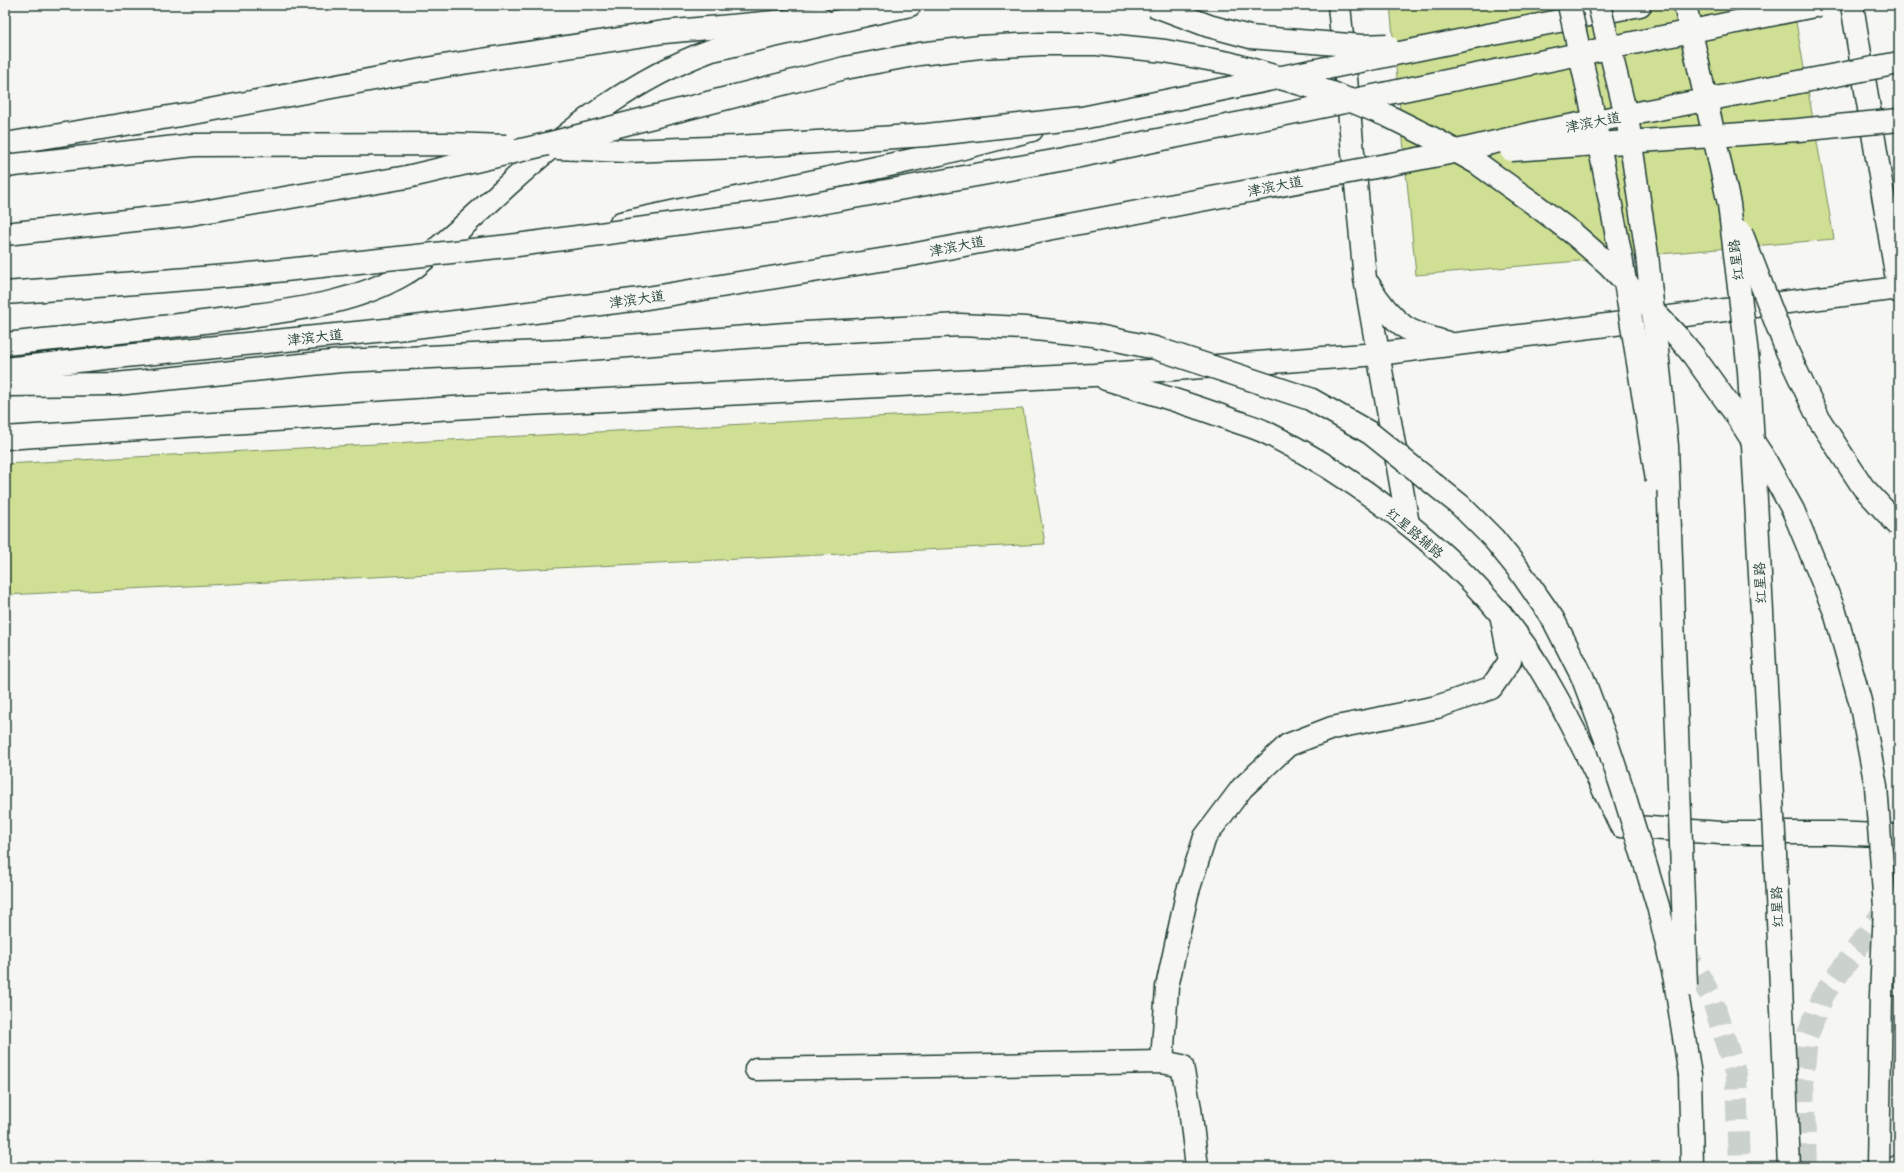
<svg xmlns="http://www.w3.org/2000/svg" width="1904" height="1172" viewBox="0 0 1904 1172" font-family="'Indie Flower','LXGW WenKai TC',sans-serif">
<rect width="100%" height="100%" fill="#f6f6f2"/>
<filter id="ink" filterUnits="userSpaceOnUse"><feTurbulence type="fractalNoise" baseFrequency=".025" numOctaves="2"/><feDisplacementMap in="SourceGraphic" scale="8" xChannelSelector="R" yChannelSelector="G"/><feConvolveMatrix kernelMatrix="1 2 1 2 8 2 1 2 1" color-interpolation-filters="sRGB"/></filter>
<g filter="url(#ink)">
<!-- green -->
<g fill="#cfdf93" stroke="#778e64">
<polygon points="1390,5 1793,5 1834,239 1416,275"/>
<polygon points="1023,409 1045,544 5,595 5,464"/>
</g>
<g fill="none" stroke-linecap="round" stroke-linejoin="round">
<!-- major-tunnel -->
<g stroke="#cbd1cc" stroke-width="22" stroke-dasharray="22 11" stroke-linecap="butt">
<polyline points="1682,946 1712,998 1736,1075 1739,1167"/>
<polyline points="1806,1167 1803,1080 1807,1037 1824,994 1899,890"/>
</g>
<!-- minor casing -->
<g stroke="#1f3d34" stroke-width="25">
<g id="minor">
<polyline points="5,144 199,112 443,66 664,32 820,18"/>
<polyline points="1162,1062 1167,987 1187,894 1205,837 1242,788 1288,745 1332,728 1437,707 1491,688 1510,661 1501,614"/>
<polyline points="756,1069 1162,1062 1182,1066 1190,1108 1197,1167"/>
</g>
</g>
<!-- major casing -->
<g stroke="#1f3d34" stroke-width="25">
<g id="major">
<polyline points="1339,5 1365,279 1408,524"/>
<polyline points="1852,5 1899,292"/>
<path d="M1369 285C1378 301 1391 317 1406 328 1418 335 1435 339 1448 343"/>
<path d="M5 344C84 336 163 328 242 317 299 309 356 303 406 273 416 268 425 258 434 251 460 230 484 207 508 185 568 130 635 78 712 50L910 5"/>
<path d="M1106 379C1148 392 1191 404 1232 420 1243 424 1255 427 1265 432 1365 481 1480 571 1539 667 1570 718 1595 772 1621 826L1721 833H1833L1899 836"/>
<polyline points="5,438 468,407 1094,375 1378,354 1899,288"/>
<polyline points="1690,1075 1692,1167"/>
</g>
</g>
<!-- highway casing -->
<g stroke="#1f3d34" stroke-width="25">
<g id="highway">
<polyline points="1488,35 1640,5"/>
<polyline points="621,223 940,154 1032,130"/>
<polyline points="5,234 191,214 407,177"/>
<polyline points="1887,1146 1899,1007"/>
</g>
</g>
<!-- minor -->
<use href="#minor" stroke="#f6f6f2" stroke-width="22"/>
<!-- major -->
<use href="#major" stroke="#f6f6f2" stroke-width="22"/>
<!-- highway -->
<use href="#highway" stroke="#f6f6f2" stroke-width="22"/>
<!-- highway-bridge casing -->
<g stroke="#1f3d34" stroke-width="25" stroke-linecap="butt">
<g id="highway-bridge">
<polyline points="1153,5 1209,26 1250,37 1362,46 1387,45"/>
<polyline points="1569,5 1592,108 1621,257 1657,480"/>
<polyline points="1599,5 1628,123 1647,255 1667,446 1686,986"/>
<polyline points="1685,5 1729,204 1749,371 1775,853 1789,1167"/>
<polyline points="557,148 627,151 738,147 927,135 1082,118 1488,35"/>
<polyline points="1511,150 1798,130 1899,120"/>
<polyline points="5,166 194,145 447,144 506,146"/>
<polyline points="407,177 543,145 845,68 919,54 980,47 1041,44 1097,44 1165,51 1229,63 1332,93 1388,116 1436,140 1477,163 1533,203 1575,235 1608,264 1678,337 1693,355 1732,409 1764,458 1793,510 1835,612 1860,701 1876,786 1885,907 1881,995 1878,1167"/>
<polyline points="1741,232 1787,351 1820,421 1863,487 1899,526"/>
<polyline points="5,293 240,275 517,245 781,210 1065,159 1819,5"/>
<polyline points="5,369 105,358 406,328 641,299 911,255 1444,154 1543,131 1899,63"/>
<polyline points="5,385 116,384 341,361 562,351 786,334 960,325 1025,328 1093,335 1155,348 1310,399 1370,433 1460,505 1493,538 1519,570 1553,619 1582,676 1605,737 1623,791 1658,906 1675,980 1690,1075"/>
</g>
</g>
<!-- highway-bridge -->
<use href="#highway-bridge" stroke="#f6f6f2" stroke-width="22"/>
</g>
</g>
<g text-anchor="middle" stroke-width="3" stroke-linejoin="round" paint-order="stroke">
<!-- street labels -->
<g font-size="14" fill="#1f3d34" stroke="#f6f6f2">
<text transform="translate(1593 122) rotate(-11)" y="5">津滨大道</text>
<text transform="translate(1275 186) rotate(-11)" y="5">津滨大道</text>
<text transform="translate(957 246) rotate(-11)" y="5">津滨大道</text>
<text transform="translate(1736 260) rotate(-97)" y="5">红星路</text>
<text transform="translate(637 299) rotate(-8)" y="5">津滨大道</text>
<text transform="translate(315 337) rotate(-6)" y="5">津滨大道</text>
<text transform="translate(1415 533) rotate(40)" y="5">红星路辅路</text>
<text transform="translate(1760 583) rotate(-93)" y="5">红星路</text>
<text transform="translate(1777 907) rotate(-93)" y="5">红星路</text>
</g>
</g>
<!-- margin -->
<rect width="1904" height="1172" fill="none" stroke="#f6f6f2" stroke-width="20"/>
<rect x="10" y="10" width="1884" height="1152" fill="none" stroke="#1f3d34" stroke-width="1.5" filter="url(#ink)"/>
</svg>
